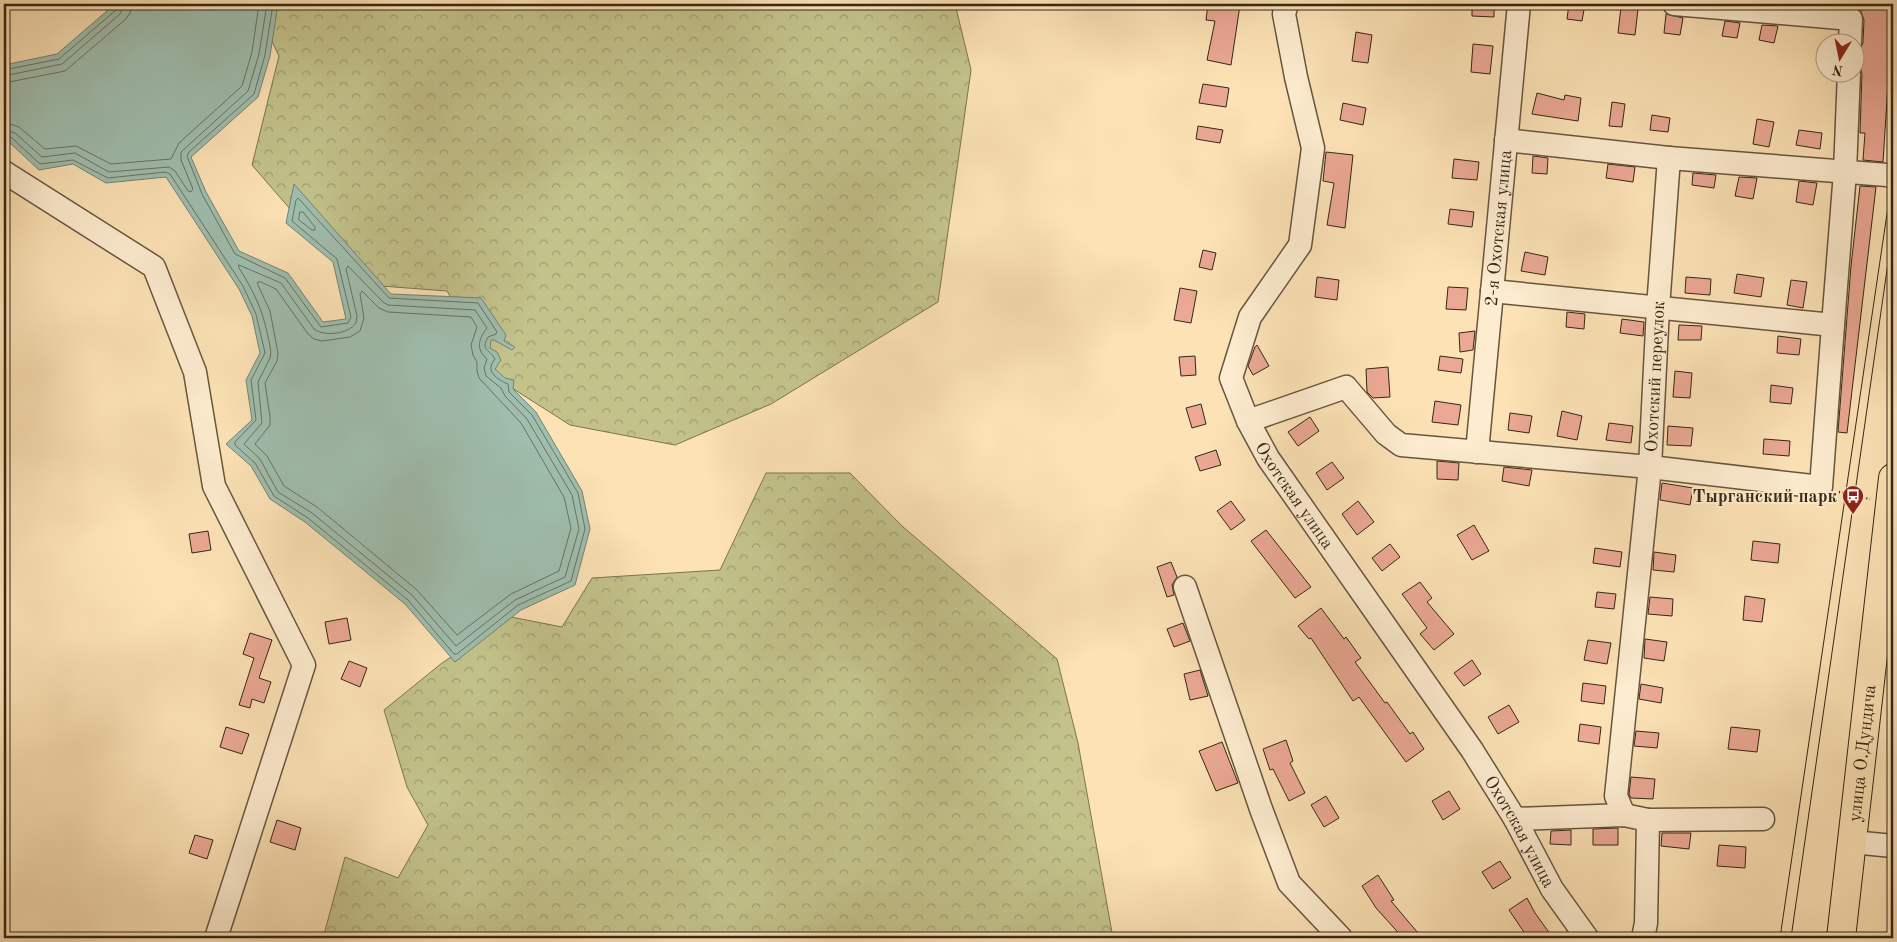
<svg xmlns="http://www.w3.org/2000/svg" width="1897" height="942" viewBox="0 0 1897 942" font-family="'Old Standard TT',serif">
<defs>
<pattern id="forest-crowns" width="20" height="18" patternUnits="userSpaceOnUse" patternTransform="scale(1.25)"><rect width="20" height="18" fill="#c3c28b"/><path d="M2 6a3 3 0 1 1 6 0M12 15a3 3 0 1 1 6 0" fill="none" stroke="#9f9e71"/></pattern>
</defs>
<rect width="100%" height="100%" fill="#fce2b5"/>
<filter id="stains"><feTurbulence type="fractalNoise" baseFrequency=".004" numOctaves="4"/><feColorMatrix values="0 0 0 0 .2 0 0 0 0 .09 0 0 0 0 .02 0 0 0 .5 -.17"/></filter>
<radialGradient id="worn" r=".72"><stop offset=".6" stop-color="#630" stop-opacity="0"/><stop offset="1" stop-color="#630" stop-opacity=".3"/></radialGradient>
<!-- forest -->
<g fill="url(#forest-crowns)" stroke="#7c7450">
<polygon points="254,4 955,4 971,70 938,302 771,404 675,445 570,425 501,381 447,291 355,284 252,165 279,56"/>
<polygon points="766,473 850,473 902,526 1057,659 1078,743 1113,938 323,938 345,857 398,878 428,825 407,787 384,710 442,663 511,617 562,627 592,578 720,570"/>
</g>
<!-- water -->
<polygon fill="#9fbeae" stroke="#758271" points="115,4 164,5 173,4 278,4 270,56 258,97 191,157 206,192 239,251 288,273 323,322 346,319 333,262 286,223 294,184 391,294 481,298 506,335 504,341 515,347 512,350 494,340 491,340 490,348 497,352 501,360 495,369 505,378 514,380 513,389 536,412 582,491 590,529 575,585 521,610 455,662 405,604 305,522 270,499 251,466 226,444 252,420 246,380 260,353 252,316 239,289 166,177 106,183 73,164 39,170 9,142 4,140 4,65 57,54"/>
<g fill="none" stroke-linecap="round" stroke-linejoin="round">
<!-- shore -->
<g stroke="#6a7262" stroke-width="1">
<polyline points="4,70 59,59 116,10 118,4"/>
<polyline points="4,76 62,64 120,14 124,4"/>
<polyline points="4,83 65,71 126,19 130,13 132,4"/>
<polyline points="4,122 19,127 45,149 76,146 111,164 171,159 179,143 242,86 252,52 259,4"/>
<polyline points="4,129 15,133 42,157 75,153 109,172 169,167 175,171 188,191 191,192 193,189 181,160 181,152 248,91 259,54 267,4"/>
<path d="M4 136 12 138 40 164 73 160 108 178 165 172 170 174 243 286 256 314 265 353 251 380 256 420 235 442V445L255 463 274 496 308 518 408 600 454 654H457L518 605 571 581 585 529 578 493 532 415 509 392 508 384C502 382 489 374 491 367 491 364 493 362 495 359 490 349 480 351 488 337L496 334 497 332 478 303 389 298 298 198 296 200 292 221 337 259 351 317 348 323 321 327 285 278 235 254 202 194 187 156 189 152 254 94 265 55 273 4"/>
<polygon points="300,212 303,212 315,227 315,230 312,230 299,220"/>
<path d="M239 265 281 283 314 329C324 337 349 334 356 323L357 316 346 269 348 266 383 302 388 305 475 310 487 328C479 339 475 348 487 359L484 368 486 376 501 388 505 396 527 419 572 495 579 529 565 577 515 600 456 646 412 595 312 513 278 492 260 459 244 444 262 423 258 382 270 358 271 352C265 317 258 298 239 268Z"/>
<polygon points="258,282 261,282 276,289 308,334 314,339 322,341 350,337 360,331 364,318 360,294 362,291 379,308 388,312 471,317 477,327 471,345 473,355 477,362 477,371 479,378 521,423 564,497 571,528 559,571 511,594 457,635 417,590 317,507 284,486 267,456 255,444 270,425 270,417 265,383 277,361 278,353 270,311 258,285"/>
</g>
</g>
<!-- building -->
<g fill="#eba894" stroke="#352716">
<polygon points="1208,4 1240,5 1231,65 1207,60 1215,21 1206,20"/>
<polygon points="1472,4 1494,4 1494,17 1472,16"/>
<polygon points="1569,4 1585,4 1582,21 1567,19"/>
<polygon points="1862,4 1893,4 1883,162 1863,160 1865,133 1860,133 1862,73 1858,63 1859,51 1863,43 1864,20 1861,12"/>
<polygon points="1621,7 1638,9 1635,35 1618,33"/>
<polygon points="1666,14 1683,18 1680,35 1664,33"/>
<polygon points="1725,21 1740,23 1737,38 1722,36"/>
<polygon points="1762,25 1778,26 1774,43 1759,40"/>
<polygon points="1356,32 1372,35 1368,63 1352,61"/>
<polygon points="1473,44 1493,46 1490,74 1471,72"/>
<polygon points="1203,84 1229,88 1226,107 1199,103"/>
<polygon points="1537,93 1564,100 1565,95 1581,98 1578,121 1532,114"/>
<polygon points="1612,102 1625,104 1622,127 1609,126"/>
<polygon points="1343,103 1366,108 1363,125 1340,120"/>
<polygon points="1652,115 1670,118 1668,132 1650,130"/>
<polygon points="1757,119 1774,122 1769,147 1753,144"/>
<polygon points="1198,126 1223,130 1220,143 1196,139"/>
<polygon points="1799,130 1822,133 1820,149 1796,145"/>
<polygon points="1326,152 1353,155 1345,228 1327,225 1334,183 1323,181"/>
<polygon points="1533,156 1548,158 1547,174 1532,173"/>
<polygon points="1454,159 1479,162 1477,180 1452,178"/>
<polygon points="1608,164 1635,167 1633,182 1606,178"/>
<polygon points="1693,173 1716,175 1714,188 1692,185"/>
<polygon points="1739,177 1757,178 1753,199 1735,196"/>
<polygon points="1799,181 1817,183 1813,205 1796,202"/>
<polygon points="1860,186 1876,187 1847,433 1838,432 1851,266"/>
<polygon points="1450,209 1474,212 1472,227 1448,224"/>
<polygon points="1203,250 1216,253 1212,270 1199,267"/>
<polygon points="1525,252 1548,257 1545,275 1521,271"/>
<polygon points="1737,274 1764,278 1761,297 1734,293"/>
<polygon points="1317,277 1339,280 1337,300 1315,297"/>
<polygon points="1686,277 1711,279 1710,295 1685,293"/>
<polygon points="1791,280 1807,282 1803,308 1787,305"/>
<polygon points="1448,287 1468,288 1466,310 1446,309"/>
<polygon points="1180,288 1197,291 1191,323 1174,320"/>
<polygon points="1567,312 1585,314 1584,329 1566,327"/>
<polygon points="1622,319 1644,322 1643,336 1620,333"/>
<polygon points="1679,325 1702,326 1701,340 1678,340"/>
<polygon points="1475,331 1473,350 1460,352 1459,333"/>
<polygon points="1778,336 1801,339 1799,355 1777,353"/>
<polygon points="1257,345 1269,366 1253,375 1248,366 1255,347"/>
<polygon points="1195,356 1196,375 1181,376 1179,357"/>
<polygon points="1440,356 1463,359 1461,373 1438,370"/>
<polygon points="1388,367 1390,397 1373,398 1367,392 1366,369"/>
<polygon points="1675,371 1692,373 1690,398 1673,397"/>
<polygon points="1771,385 1793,388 1791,404 1770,402"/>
<polygon points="1435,401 1461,405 1458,425 1432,422"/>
<polygon points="1201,404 1206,424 1192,428 1186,408"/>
<polygon points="1562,411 1582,416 1577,440 1557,436"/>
<polygon points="1510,413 1532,416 1529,433 1508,430"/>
<polygon points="1310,417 1319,431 1298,446 1288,432"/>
<polygon points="1609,423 1633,426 1631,443 1606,440"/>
<polygon points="1668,426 1693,428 1691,446 1667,445"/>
<polygon points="1764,439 1790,441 1789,456 1763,454"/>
<polygon points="1216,450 1221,465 1200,471 1195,457"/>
<polygon points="1437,461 1459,463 1458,480 1437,479"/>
<polygon points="1332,462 1344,478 1327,490 1316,473"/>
<polygon points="1504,467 1532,470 1529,486 1502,481"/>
<polygon points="1662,483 1693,488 1690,505 1660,500"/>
<polygon points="1231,501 1245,520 1231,530 1217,511"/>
<polygon points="1358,501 1374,522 1357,535 1342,514"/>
<polygon points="1474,525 1489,551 1472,560 1457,535"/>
<polygon points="1266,530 1311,587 1295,598 1251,541"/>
<polygon points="208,531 211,550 192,553 189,534"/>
<polygon points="1753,541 1780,544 1778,563 1751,560"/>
<polygon points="1390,544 1400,557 1382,571 1372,558"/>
<polygon points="1595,548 1622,552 1620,567 1593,563"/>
<polygon points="1654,552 1676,555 1674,572 1653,570"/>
<polygon points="1171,562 1177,577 1172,585 1174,595 1167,597 1157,567"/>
<polygon points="1420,582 1432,598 1427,602 1454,634 1434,650 1420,634 1427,628 1402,594"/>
<polygon points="1597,592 1616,594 1614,609 1595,607"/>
<polygon points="1745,596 1765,599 1762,622 1743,620"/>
<polygon points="1650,597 1673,599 1672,616 1648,614"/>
<polygon points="1321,608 1344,639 1346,637 1361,658 1355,662 1385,703 1387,702 1410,734 1413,732 1424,749 1406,762 1359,697 1353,701 1311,638 1309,639 1298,626"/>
<polygon points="347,618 351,640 329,644 325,622"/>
<polygon points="1183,623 1190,641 1174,647 1167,629"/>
<polygon points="250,633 272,640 259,678 271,682 264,703 252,699 250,708 239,705 254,658 243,654"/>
<polygon points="1645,639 1667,642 1664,661 1644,658"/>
<polygon points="1588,640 1611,643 1607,664 1584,660"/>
<polygon points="1472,660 1481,674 1464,686 1454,673"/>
<polygon points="349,661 367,668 360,687 341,679"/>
<polygon points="1200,670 1208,696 1190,700 1184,674"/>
<polygon points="1583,683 1606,686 1604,704 1581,701"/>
<polygon points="1641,684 1663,688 1661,703 1639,699"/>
<polygon points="1509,705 1519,722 1498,734 1488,717"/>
<polygon points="1580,724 1601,727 1599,744 1578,741"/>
<polygon points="226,727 249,734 242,754 220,747"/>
<polygon points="1731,727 1760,730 1757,752 1728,749"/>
<polygon points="1636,731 1659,733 1657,748 1634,746"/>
<polygon points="1286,740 1293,761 1290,763 1305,793 1289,801 1273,769 1270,770 1263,749"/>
<polygon points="1222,742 1238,783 1216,791 1199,751"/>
<polygon points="1631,777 1655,779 1653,799 1631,798 1629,794"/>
<polygon points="1449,791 1460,809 1443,820 1432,801"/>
<polygon points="1326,796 1339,818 1324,827 1311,805"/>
<polygon points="277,820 301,828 295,850 270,842"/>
<polygon points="1618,828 1618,845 1593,845 1593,829"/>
<polygon points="1571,830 1571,845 1550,844 1551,831"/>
<polygon points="1662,833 1691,833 1689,849 1661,846"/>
<polygon points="195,835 213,840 207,859 189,853"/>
<polygon points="1719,845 1746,847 1745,868 1717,866"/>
<polygon points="1500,861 1511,878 1493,889 1482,872"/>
<polygon points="1378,875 1394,900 1391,901 1418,933 1412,938 1403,938 1376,908 1362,886"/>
<polygon points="1527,898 1535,913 1553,938 1528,938 1509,910"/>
</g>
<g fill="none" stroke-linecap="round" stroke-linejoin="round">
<!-- minor casing -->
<g stroke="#67563e" stroke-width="25">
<g id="minor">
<path id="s1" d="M1287 4 1284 14 1296 77 1313 148 1300 245 1250 317 1231 378 1248 421 1268 458 1472 750 1515 819 1552 889 1587 938"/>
<polyline points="1674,4 1851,19 1850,42"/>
<polyline points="1506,140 1669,158"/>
<polyline points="4,172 154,267 195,372 214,486 304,665 216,938"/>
<polyline points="1492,291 1833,325 1845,172 1849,72"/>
<polyline points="1248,421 1346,387 1386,434 1401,445 1650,467 1821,487 1833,325"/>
<path id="s2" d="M1477 452 1519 4"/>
<polyline points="1185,587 1261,809 1289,883 1341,938"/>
<path id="s3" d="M1624 815 1616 796 1650 467 1658 308 1669 158 1887 175 1893 177"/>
<polyline points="1515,819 1624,815 1648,820 1646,923 1643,938"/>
<polyline points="1648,820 1763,819"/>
<polyline points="1852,842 1893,846"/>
</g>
</g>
<!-- major casing -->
<g stroke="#352716" stroke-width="30">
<g id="major">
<path id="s4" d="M1841 938 1893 478"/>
</g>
</g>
<!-- path -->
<polyline stroke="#352716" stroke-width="2.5" stroke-dasharray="1 2.5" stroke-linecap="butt" points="1839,492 1870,499"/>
<!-- minor -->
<use href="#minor" stroke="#fdeccf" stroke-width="22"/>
<!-- major -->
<use href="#major" stroke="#fce2b5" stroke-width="28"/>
<!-- tram -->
<g stroke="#352716" stroke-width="1">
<polyline points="1780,938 1893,173"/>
<polyline points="1791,938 1893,228"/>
</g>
</g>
<!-- icons -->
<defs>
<g id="bus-pin" transform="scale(1.125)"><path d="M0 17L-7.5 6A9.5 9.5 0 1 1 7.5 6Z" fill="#8f2418" stroke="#fdeccf"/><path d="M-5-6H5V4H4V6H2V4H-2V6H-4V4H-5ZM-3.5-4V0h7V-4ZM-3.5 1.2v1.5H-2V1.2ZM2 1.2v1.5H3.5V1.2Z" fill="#fff"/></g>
</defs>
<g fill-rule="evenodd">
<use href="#bus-pin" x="1853" y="496"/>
</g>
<g text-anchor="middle" stroke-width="4" stroke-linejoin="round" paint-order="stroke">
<!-- street labels -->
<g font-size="18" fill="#352716" stroke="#fdeccf">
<text dy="6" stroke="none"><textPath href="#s2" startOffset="225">2-я Охотская улица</textPath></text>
<text dy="6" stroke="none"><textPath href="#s3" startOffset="442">Охотский переулок</textPath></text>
<text dy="6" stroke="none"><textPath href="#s1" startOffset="531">Охотская улица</textPath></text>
<text dy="6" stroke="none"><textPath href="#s4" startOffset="186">улица О.Дундича</textPath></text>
<text dy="6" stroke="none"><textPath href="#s1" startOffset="936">Охотская улица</textPath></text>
</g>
<!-- poi labels -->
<g font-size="18" font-weight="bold" fill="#352716" stroke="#fdeccf" text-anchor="end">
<text x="1837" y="502">Тырганский парк</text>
</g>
</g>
<!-- margin -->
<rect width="1897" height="942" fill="none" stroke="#fce2b5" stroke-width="20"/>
<rect x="5" y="5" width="1887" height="932" fill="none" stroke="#352716" stroke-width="2.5"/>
<rect x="10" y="10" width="1877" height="922" fill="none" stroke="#352716"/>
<!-- north arrow -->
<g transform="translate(1840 58) rotate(190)"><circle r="24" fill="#fdeccf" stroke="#ad9d85"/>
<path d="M0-4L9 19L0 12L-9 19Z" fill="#8f2418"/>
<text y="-8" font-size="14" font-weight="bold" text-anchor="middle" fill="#352716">N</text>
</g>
<rect width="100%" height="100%" filter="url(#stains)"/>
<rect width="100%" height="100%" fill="url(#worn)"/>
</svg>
